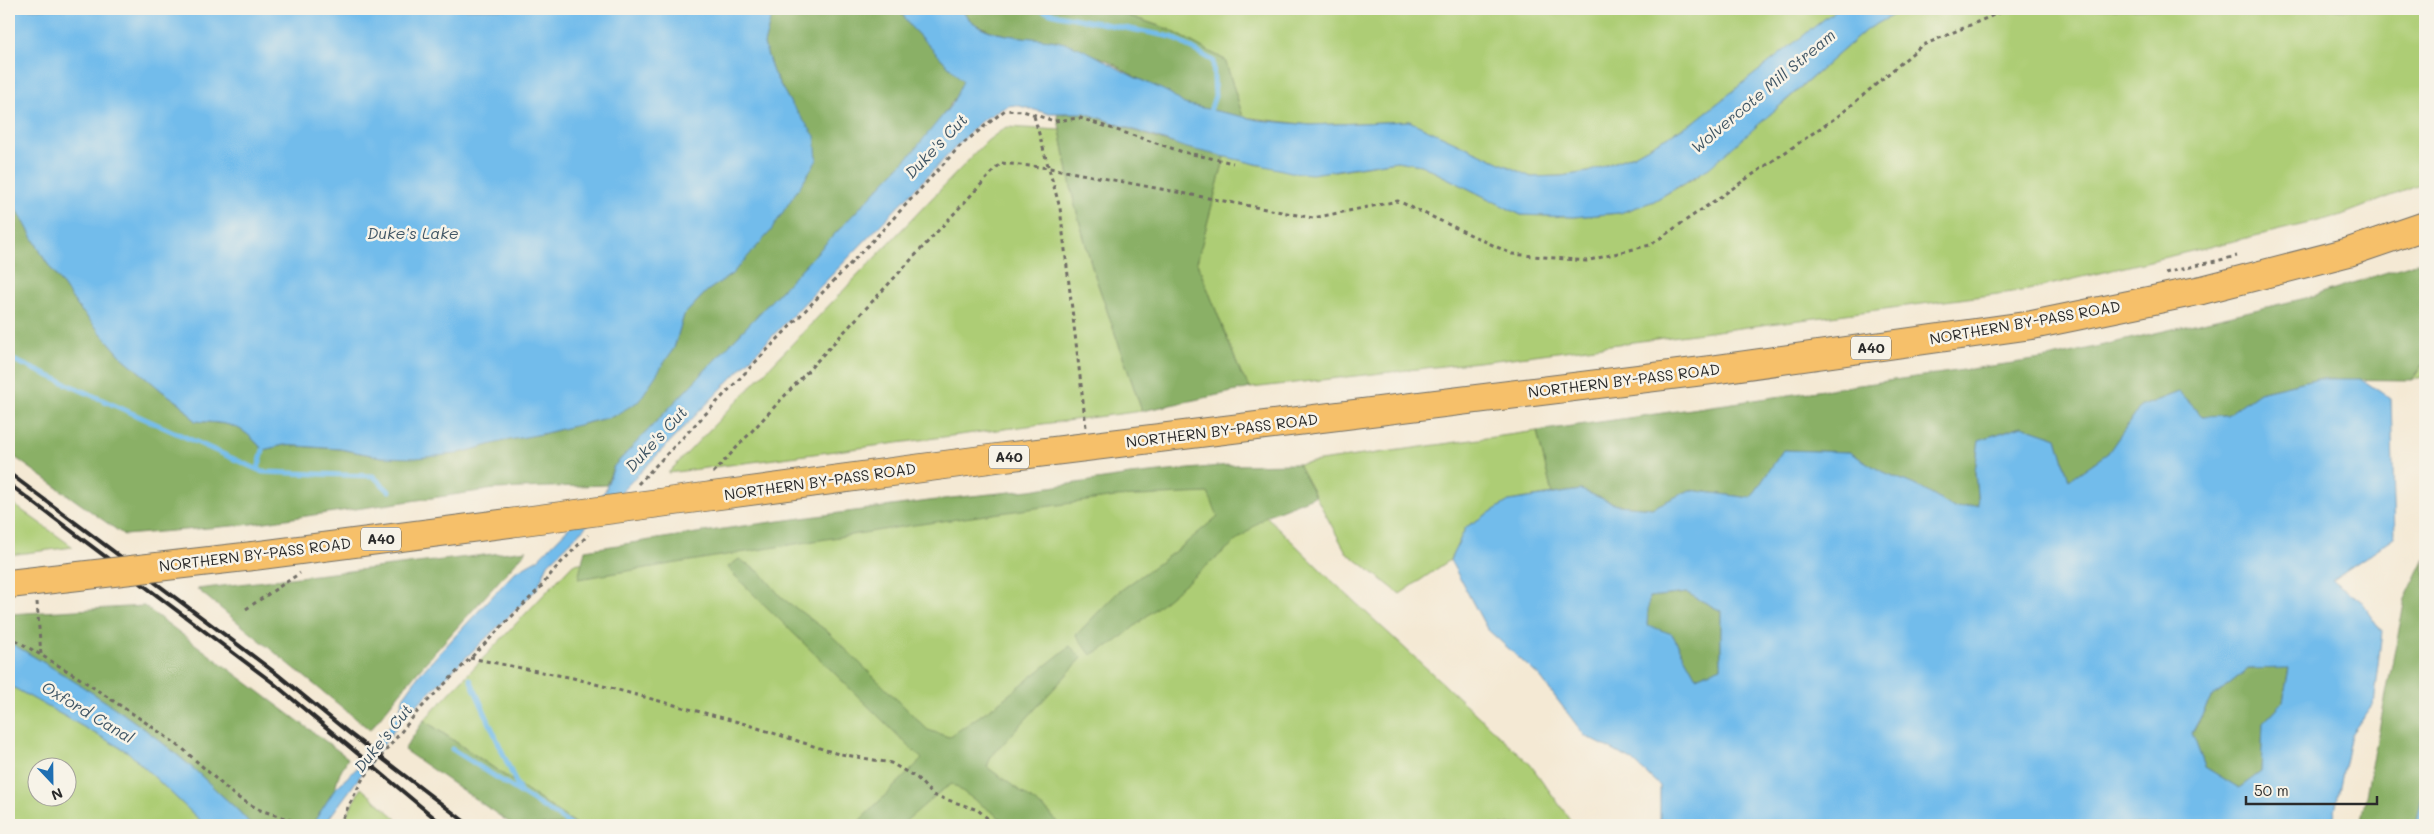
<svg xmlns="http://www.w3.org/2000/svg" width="2434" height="834" viewBox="0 0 2434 834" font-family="Mali,sans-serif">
<rect width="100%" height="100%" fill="#f7f3e8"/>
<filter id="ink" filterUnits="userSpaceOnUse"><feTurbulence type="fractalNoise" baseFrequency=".02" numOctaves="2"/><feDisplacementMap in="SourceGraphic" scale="10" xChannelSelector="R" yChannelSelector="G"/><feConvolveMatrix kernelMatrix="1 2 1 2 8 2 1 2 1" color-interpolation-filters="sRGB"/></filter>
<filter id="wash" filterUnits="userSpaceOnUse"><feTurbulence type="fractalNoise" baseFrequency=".0096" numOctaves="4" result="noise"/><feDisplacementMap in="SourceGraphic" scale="20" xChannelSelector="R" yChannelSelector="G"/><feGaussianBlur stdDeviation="1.12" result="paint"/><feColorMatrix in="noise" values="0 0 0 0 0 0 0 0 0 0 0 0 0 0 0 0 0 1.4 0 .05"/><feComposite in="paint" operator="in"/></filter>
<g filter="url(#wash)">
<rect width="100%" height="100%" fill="#f4e9d4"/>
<!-- green -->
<g fill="#adcd75" stroke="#6c7c50" fill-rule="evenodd">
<polygon points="1109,9 1837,9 1695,121 1634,155 1588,172 1561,176 1531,177 1409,121 1310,125 1243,117 1225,60 1168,29"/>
<polygon points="1904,9 2425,9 2425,183 2339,216 2028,290 1504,359 1251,388 1241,374 1197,262 1225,156 1259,165 1335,171 1397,161 1421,165 1521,215 1573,217 1620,213 1654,201 1696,177 1787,100 1866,30"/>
<polygon points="1006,127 1060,130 1074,202 1093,270 1142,411 668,473 987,141"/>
<polygon points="2425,361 2425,376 2412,380"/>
<polygon points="1537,431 1552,494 1509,501 1466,527 1450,560 1400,594 1346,552 1298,464"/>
<polygon points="1229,465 1256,506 1330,579 1530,764 1574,825 577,825 424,720 573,564 713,545"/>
<polygon points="9,501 73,547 9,555"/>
<path d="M9 685 128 752 205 825H9ZM38 766H68V796H38Z"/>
<polygon points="361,788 397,819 384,825 341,825"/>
</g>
<!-- forest -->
<g fill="#8ab066" stroke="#5a6e48">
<path d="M776 9H899L910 26 963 81 962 87 936 125 911 154 614 466 606 485 494 489 244 525 124 535 9 453V205L18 211 45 260 79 308 122 357 162 391 181 404 195 421C230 424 239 422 263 450L284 445 340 449 382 457 542 434 614 416 674 348 684 315 707 291 732 274 807 176 790 102 773 72 764 44 771 17Z"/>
<polygon points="961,9 1109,9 1168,29 1225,60 1243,117 1184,104 1171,94 1135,77 1107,60 1057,41 1012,36 991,31 973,23"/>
<polygon points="1084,113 1164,141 1225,156 1197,262 1241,374 1251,388 1142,411 1093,270 1074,202 1057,114"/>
<polygon points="2425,260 2425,361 2412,380 2315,379 2259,392 2227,415 2202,416 2179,392 2140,407 2108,453 2069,480 2057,438 2021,426 1979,440 1975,472 1978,505 1954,508 1919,487 1879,470 1849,452 1783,450 1751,498 1690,490 1652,508 1618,505 1581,490 1552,494 1537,431 2048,358 2306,298"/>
<polygon points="1298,464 1315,496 1266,516 1117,641 1091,655 1076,635 1117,593 1181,547 1218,516 1208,493 1115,497 907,526 578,579 585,550 743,526 951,498 1030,490 1130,475 1229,465"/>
<polygon points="527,550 416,673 370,730 197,589"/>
<polygon points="2425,558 2425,779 2415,825 2360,825 2405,599"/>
<polygon points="739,559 761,573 782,598 827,631 928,730 949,737 997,704 1070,646 1082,658 991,757 987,767 1049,812 1059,825 1010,825 952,784 941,791 901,825 855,825 922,759 733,574 728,567"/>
<polygon points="1687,593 1721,611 1721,668 1696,677 1672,634 1647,626 1648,597"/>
<path d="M144 606 348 758 338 777 335 789 312 825H251C242 813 230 803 219 793 157 731 84 686 9 642V614Z"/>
<polygon points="2289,667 2283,702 2263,723 2261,772 2239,788 2205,767 2192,734 2211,698 2248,669"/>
<polygon points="424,720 428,723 577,825 513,825 404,750"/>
</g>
<!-- water -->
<g fill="#72bceb" stroke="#4e748b" fill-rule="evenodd">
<path d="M9 9H776L771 17 764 44 773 72 790 102 815 136 817 160 770 232 732 274 707 291 684 315 674 348 639 401 614 416 542 434 504 441 456 454 416 458 382 457 340 449 284 445 263 450C239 422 230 424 195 421L181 404 162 391 122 357 79 308 45 260 18 211 9 205Z"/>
<path d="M899 9H961C979 40 1025 35 1056 41 1086 46 1109 65 1136 78 1148 83 1160 88 1171 94L1184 104 1258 120 1310 125 1409 121 1531 177 1561 176 1588 172 1634 155 1695 121 1837 9H1904L1866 30 1709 168 1654 201 1620 213 1573 217 1521 215 1421 165 1397 161 1312 174 1291 172 1187 148 1085 113H1046L1016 105 1007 106 981 121 629 484 548 564 537 589 403 718 324 825H312L335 789 357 768 398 715 404 696 420 674 515 572 538 559 605 491 614 466 911 154 952 104 963 81 910 26Z"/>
<path d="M2315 379H2361L2391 399 2395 537 2332 580 2361 601 2382 632 2373 705 2351 734 2332 825H1660V786L1632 760 1585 736 1540 677 1487 629 1450 560 1466 527 1509 501 1581 490 1618 505 1652 508 1690 490 1751 498 1783 450 1849 452 1879 470 1919 487 1954 508 1978 505 1975 472 1979 440 2022 426 2057 438 2069 480 2108 453 2140 407 2179 392 2202 416 2227 415 2259 392ZM1687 593 1721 611V667L1696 677 1672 634 1647 625 1649 597ZM2289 668 2283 702 2263 723 2261 772 2239 788 2205 767 2192 733 2211 698 2248 669Z"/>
<path d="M9 642C84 686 157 731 219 793 230 803 242 813 251 825H205L128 752 9 685Z"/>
<polygon points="2425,779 2425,825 2415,825"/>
</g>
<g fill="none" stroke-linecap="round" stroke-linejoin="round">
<!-- stream -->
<g stroke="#72bceb" stroke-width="5">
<polyline points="1037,9 1058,15 1172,37 1213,61 1215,96 1209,114"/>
<polyline points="9,358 263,472 373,476 389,491"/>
<polyline points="258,469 263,450"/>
<polyline points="470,679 521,794"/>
<polyline points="452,749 571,825"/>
</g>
</g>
</g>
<g filter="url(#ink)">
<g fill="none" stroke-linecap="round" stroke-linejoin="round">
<!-- highway casing -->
<g stroke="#716e66" stroke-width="30">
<g id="highway">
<polyline points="712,496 997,458 1711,370 2032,325 2202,290 2349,252 2425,226"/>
<polyline points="253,556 509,523"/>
</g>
</g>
<!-- path -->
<g stroke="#716e66" stroke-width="3" stroke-dasharray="4 4" stroke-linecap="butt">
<polyline points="1034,116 1060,208 1086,427"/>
<polyline points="2165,273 2237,256"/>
<polyline points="713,473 1001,163 1050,168 1313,218 1398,201 1512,254 1586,261 1650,245 1841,114 1921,46 2008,9"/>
<polyline points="638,484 877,236 960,146 1005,110 1023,111 1054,121 1080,118 1183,152 1233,163"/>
<polyline points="37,602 41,655"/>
<polyline points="246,609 300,573"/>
<polyline points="9,636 76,676 148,724 183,749 235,796 260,810 306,825"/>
<polyline points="470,658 573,678 742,723 835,753 891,763 917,778 933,795 978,810 995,825"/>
<polyline points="339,825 362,780 418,711 540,588 554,570 588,535"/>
</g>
<!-- highway -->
<use href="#highway" stroke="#f6c06b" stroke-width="28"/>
<!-- rail -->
<g stroke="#2b2b2b" stroke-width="4">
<polyline points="9,473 277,674 349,733 469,825"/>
<polyline points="9,484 272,682 443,825"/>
</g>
<!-- highway-bridge casing -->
<g stroke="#716e66" stroke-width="30" stroke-linecap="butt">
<g id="highway-bridge">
<polyline points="509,523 712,496"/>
<polyline points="9,584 253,556"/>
</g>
</g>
<!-- highway-bridge -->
<use href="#highway-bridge" stroke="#f6c06b" stroke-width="28"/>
</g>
</g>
<g text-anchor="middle" stroke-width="5" stroke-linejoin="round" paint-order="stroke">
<!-- shield labels -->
<g fill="#f7f3e8" stroke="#686764" stroke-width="1">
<rect x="1851" y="336.5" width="40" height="23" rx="4"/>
<rect x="989" y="445.5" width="40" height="23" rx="4"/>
<rect x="361" y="527.5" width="40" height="23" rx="4"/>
</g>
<g font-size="14" font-weight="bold" fill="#2b2b2b">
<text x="1871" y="353">A40</text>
<text x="1009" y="462">A40</text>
<text x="381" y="544">A40</text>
</g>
<!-- street labels -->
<g font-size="15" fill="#2b2b2b" stroke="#f7f3e8">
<text transform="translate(2025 323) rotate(-10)" y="5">NORTHERN BY-PASS ROAD</text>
<text transform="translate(1624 381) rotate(-7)" y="5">NORTHERN BY-PASS ROAD</text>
<text transform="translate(1222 431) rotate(-7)" y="5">NORTHERN BY-PASS ROAD</text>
<text transform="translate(820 482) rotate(-8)" y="5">NORTHERN BY-PASS ROAD</text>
<text transform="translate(255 555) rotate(-7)" y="5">NORTHERN BY-PASS ROAD</text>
</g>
<!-- water labels -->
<g font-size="16" font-style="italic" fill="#405665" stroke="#f7f3e8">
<text transform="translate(1763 91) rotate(-40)" y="6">Wolvercote Mill Stream</text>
<text transform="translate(936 146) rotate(-46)" y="6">Duke's Cut</text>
<text x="413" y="239">Duke's Lake</text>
<text transform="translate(656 439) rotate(-47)" y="6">Duke's Cut</text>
<text transform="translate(88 712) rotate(31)" y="6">Oxford Canal</text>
<text transform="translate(383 738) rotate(-51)" y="6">Duke's Cut</text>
</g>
</g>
<!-- margin -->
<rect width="2434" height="834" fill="none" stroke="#f7f3e8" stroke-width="30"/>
<!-- north arrow -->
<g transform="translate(52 782) rotate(158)"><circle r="24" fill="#f7f3e8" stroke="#a5a39c"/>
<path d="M0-4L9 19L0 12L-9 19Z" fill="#1f6fb2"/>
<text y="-8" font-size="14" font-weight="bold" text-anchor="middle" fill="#2b2b2b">N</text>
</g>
<!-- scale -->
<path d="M2246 796v8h131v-8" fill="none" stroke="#2b2b2b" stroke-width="2.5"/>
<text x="2254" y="796" font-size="15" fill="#2b2b2b" stroke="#f7f3e8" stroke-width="4" paint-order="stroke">50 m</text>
</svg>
